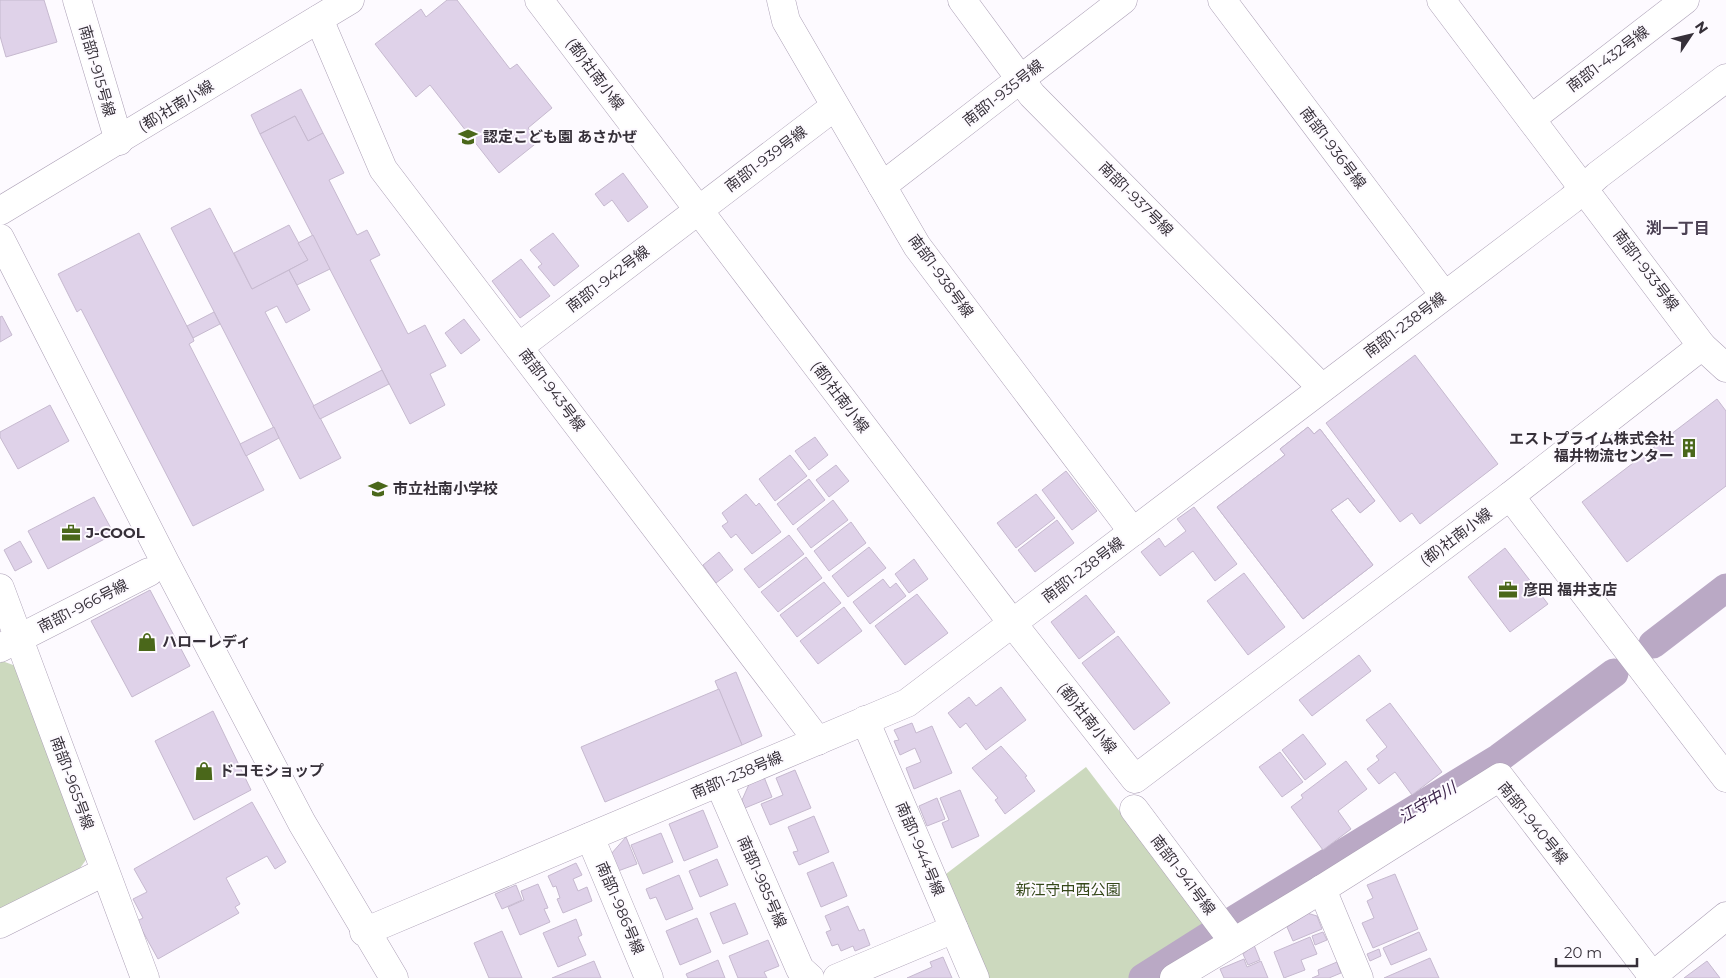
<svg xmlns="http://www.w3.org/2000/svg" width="1726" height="978" viewBox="0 0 1726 978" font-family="Montserrat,'Noto Sans JP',sans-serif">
<rect width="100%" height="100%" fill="#fdfaff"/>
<!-- green -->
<g fill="#ccd9be">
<polygon points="2,661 16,666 88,857 78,871 0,910 0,663"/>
<polygon points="1086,767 1209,929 1133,978 985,978 942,877"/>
</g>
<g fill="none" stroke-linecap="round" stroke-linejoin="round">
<!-- canal -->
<g stroke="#baa9c5" stroke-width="29">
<polyline points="1653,644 1726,588"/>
<polyline points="1234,920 1499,758 1614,673"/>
<polyline points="1143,978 1214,933"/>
</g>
</g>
<!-- building -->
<g fill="#dfd2e9" stroke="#c6b9cf" fill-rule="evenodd">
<polygon points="0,0 44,0 57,42 6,57 0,36"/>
<polygon points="447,0 457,0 510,69 517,64 552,108 528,128 539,141 499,173 430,85 416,97 375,44 421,9 426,17"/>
<polygon points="301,89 323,133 308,141 295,116 260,134 251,115"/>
<polygon points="295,116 308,141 323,133 344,173 329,180 357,235 367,230 380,255 370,260 408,334 425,325 446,366 430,374 445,405 410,424 260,134"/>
<polygon points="623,173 648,207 628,222 612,200 604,206 595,194"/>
<polygon points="210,208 252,289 289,270 310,310 286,323 277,306 265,312 341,458 300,479 171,228"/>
<polygon points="289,225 308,260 252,289 234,253"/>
<polygon points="139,233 193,338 194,341 189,344 264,490 193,526 81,309 77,312 58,274"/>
<polygon points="553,233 579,266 554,286 538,267 542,264 530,250"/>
<polygon points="313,235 330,269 297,285 289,270 308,260 298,243"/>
<polygon points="521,259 550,296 520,318 492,281"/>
<polygon points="214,312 220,324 193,338 187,326"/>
<polygon points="2,316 12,335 0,342 0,317"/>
<polygon points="464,319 480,340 461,354 445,333"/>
<polygon points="1415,355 1498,464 1420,524 1412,513 1400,522 1326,423"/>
<polygon points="382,370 389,384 320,419 313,406"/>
<polygon points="1717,399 1726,411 1726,486 1627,562 1582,502"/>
<polygon points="50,405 69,441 18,469 0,437 0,432"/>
<polygon points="274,427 279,438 246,456 240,444"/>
<path d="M1308 427 1314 434 1320 429 1375 501 1360 513 1348 498 1331 510 1373 565 1303 619 1217 507 1285 455 1280 449ZM1300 497 1337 546 1331 550 1328 546 1315 555 1282 511Z"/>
<polygon points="1308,427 1314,434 1320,429 1375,501 1360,513 1348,498 1331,510 1373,565 1303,619 1217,507 1285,455 1280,449"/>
<polygon points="815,437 828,455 809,470 795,451"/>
<polygon points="790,455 807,476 775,501 759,479"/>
<polygon points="836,465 849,481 829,497 816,480"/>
<polygon points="1066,471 1097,511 1072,530 1042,490"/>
<polygon points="809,479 825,500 793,525 777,504"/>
<polygon points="746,494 756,506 759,503 781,532 752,554 736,534 731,538 722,526 728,522 722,513"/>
<polygon points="1036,494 1055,518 1016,548 997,523"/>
<polygon points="94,497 114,534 48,569 28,531"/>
<polygon points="833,500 848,520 811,548 797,529"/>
<polygon points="1194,507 1237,564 1215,581 1193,551 1160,576 1141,552 1159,538 1165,547 1186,531 1177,519"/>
<polygon points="1057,520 1074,543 1035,572 1018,550"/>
<polygon points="851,522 866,543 829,571 814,551"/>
<polygon points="789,535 804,554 759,588 744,569"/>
<polygon points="20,541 32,562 15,571 4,550"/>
<polygon points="869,547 886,568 848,597 832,576"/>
<polygon points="1505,548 1548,604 1510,632 1468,577"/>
<polygon points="719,552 733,570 716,583 703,565"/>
<polygon points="806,557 822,578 778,612 761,592"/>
<polygon points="914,559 928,579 909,593 895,574"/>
<polygon points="1244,573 1285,627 1248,655 1207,601"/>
<polygon points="883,579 890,588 896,583 906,596 870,624 853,602"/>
<polygon points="824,582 841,603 797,637 780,615"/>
<polygon points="150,590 190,666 132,697 91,621"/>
<polygon points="917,594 948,633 905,665 875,626"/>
<polygon points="1086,595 1115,632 1079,659 1051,622"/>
<polygon points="844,607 862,631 818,664 800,641"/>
<polygon points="1118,636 1170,703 1134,730 1082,663"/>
<polygon points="1359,655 1371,671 1312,716 1299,700"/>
<polygon points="736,672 762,736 742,745 715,681"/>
<polygon points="1001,687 1026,720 986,750 966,723 960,728 948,713 969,697 976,706"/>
<polygon points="719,689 742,745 605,802 581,747"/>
<polygon points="1390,703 1442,772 1412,795 1395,772 1379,784 1367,769 1379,760 1376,756 1387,747 1366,720"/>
<polygon points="213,711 251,790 194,820 155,741"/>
<polygon points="912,723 916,733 932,726 952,773 914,789 906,768 921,762 915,748 900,755 894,741 899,740 894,730"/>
<polygon points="1303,734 1326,764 1305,780 1282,750"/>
<polygon points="1001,746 1027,776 1025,777 1035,791 1005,814 995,800 998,798 972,768"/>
<polygon points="1280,752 1303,782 1282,797 1259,767"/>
<polygon points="1346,761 1367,789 1338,811 1351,829 1323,850 1291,807 1303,798 1301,795"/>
<polygon points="795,770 811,808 770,825 761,804 783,795 776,778"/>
<polygon points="764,777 772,797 745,808 742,800 750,782"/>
<polygon points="960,790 979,836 952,848 942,823 949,820 940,798"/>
<polygon points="937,798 945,819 927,826 919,806"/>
<polygon points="252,802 286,862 275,869 267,856 226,878 240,904 235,907 239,913 158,959 137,921 143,918 133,899 147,892 134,869"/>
<polygon points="703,810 718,847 684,861 669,824"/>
<polygon points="814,816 829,852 799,865 793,852 798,851 788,827"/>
<polygon points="661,833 673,862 643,874 631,845"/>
<polygon points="626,837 637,864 618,871 611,854"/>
<polygon points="717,859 728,885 700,897 689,871"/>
<polygon points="833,862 847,896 821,907 807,873"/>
<polygon points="576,863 582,875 573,879 578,891 587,887 592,901 563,913 557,899 560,898 556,886 553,887 548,876"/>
<polygon points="1395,874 1418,929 1373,948 1362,923 1374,918 1367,901 1373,898 1367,885"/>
<polygon points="679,875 693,909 666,920 656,897 650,899 646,889"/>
<polygon points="538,884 548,908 544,909 550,922 520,935 508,907 524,900 521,891"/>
<polygon points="516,885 522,900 502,909 495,894"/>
<polygon points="735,903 748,934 723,944 710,913"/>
<polygon points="848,906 859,931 864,929 870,945 855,951 853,946 841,951 838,944 832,946 826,932 831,930 825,916"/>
<polygon points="1307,913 1317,916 1322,929 1293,941 1287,927"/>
<polygon points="697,918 711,952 680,965 666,931"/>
<polygon points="576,919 582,935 578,937 586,955 558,967 543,933"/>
<polygon points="502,931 522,978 489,978 474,943"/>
<polygon points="1323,932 1327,940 1315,945 1312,936"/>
<polygon points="1419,932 1427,950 1391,965 1383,948"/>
<polygon points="1310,937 1317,954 1301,960 1305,970 1284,978 1274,952"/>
<polygon points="768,940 779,966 764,972 767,978 738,978 729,956"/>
<polygon points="1254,945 1260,960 1248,965 1243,954"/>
<polygon points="1379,949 1381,956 1370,961 1367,954"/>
<polygon points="943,957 952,978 907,978 932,967 930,962"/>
<polygon points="1430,958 1439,978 1384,978"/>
<polygon points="1244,959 1247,967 1261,961 1268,978 1224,978 1220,969"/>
<polygon points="718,960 725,978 688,978 686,974"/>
<polygon points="594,961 601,978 552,978"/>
<polygon points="1707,961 1720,978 1684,978"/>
<polygon points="1337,962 1341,973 1329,978 1312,978 1319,975 1318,970"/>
</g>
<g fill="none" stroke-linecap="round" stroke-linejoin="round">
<!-- minor casing -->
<g stroke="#aca0b6" stroke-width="29">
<g id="minor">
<polyline points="77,0 119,141"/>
<polyline points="539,0 1013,624 1135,779 1510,496 1726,778"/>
<polyline points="781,0 786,21 917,246 1133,532"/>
<polyline points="962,0 1032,95 1322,388"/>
<polyline points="1222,0 1444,295"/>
<polyline points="1441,0 1702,346 1510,496"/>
<polyline points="319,19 383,169 818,741"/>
<polyline points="1531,119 1685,0"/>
<polyline points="882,186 1123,0"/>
<polyline points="0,211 350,0"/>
<polyline points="0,238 165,562 302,823 394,978"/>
<polyline points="1702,346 1726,368"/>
<polyline points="519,347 834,107"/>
<polyline points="0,588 145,978"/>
<polyline points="0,648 149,572"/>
<polyline points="865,720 975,978"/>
<polyline points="719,783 800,969 810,978"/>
<polyline points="1134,809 1233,941"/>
<polyline points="590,837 649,978"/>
<polyline points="1322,889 1359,978"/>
<polyline points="0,924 104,872"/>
<polyline points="364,932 907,703 1571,200 1598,175 1726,78"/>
<polyline points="837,978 954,929"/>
<polyline points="1174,978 1322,889 1500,777 1654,978"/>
<polyline points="1650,978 1726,916"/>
</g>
</g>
<!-- minor -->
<use href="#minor" stroke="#fff" stroke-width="28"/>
</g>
<!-- icons -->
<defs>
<g id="school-bare" transform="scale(1.5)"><path d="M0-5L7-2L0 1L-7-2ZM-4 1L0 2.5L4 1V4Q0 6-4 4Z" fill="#4a671a" stroke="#fdfaff" stroke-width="2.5" paint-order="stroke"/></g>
<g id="building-bare" transform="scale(1.5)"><path d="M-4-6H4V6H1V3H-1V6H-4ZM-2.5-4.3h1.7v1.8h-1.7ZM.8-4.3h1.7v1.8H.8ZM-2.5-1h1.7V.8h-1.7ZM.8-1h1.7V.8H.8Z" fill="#4a671a" stroke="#fdfaff" stroke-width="2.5" paint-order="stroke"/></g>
<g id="office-bare" transform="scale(1.5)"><path d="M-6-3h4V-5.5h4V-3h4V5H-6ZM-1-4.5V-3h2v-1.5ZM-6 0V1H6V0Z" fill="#4a671a" stroke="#fdfaff" stroke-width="2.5" paint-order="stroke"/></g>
<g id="shop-bare" transform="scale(1.5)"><path d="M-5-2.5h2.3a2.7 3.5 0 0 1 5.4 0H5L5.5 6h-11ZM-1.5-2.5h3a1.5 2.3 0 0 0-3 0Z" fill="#4a671a" stroke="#fdfaff" stroke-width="2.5" paint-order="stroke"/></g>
</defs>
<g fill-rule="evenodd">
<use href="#school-bare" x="468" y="137"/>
<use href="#building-bare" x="1689" y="448"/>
<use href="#school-bare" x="378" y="489"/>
<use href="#office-bare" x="71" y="533"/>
<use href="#office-bare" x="1508" y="590"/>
<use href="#shop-bare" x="147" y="642"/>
<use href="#shop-bare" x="204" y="771"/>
</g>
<g text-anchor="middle" stroke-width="4" stroke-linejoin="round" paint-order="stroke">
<!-- street labels -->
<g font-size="15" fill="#363039" stroke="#fdfaff">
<text transform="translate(1608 59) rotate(-37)" y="5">南部1-432号線</text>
<text transform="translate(97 71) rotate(74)" y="5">南部1-915号線</text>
<text transform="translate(595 74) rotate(53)" y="5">(都)社南小線</text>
<text transform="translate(1003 93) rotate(-38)" y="5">南部1-935号線</text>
<text transform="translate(176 106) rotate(-31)" y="5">(都)社南小線</text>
<text transform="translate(1333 148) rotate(53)" y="5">南部1-936号線</text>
<text transform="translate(766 159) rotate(-37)" y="5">南部1-939号線</text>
<text transform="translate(1136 199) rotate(45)" y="5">南部1-937号線</text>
<text transform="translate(1646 270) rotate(53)" y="5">南部1-933号線</text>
<text transform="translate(941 276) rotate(54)" y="5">南部1-938号線</text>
<text transform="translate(608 279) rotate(-37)" y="5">南部1-942号線</text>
<text transform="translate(1405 325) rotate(-37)" y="5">南部1-238号線</text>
<text transform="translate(552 390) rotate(53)" y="5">南部1-943号線</text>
<text transform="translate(840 397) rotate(53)" y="5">(都)社南小線</text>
<text transform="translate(1456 537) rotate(-37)" y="5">(都)社南小線</text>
<text transform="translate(1083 570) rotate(-37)" y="5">南部1-238号線</text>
<text transform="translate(83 606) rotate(-27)" y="5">南部1-966号線</text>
<text transform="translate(1087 718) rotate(52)" y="5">(都)社南小線</text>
<text transform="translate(737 775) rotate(-23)" y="5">南部1-238号線</text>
<text transform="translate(72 783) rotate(70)" y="5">南部1-965号線</text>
<text transform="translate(1533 823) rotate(51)" y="5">南部1-940号線</text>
<text transform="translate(920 849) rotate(67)" y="5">南部1-944号線</text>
<text transform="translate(1183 875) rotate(53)" y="5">南部1-941号線</text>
<text transform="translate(762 882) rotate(66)" y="5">南部1-985号線</text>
<text transform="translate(620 908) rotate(67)" y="5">南部1-986号線</text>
</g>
<!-- poi labels -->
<g font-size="15" font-weight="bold" fill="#363039" stroke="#fdfaff" text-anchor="start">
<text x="483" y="142">認定こども園 あさかぜ</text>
<text x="1674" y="444" text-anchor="end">エストプライム株式会社<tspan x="1674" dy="17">福井物流センター</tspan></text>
<text x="393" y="494">市立社南小学校</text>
<text x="86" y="538">J-COOL</text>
<text x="1523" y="595">彦田 福井支店</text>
<text x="162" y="647">ハローレディ</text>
<text x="219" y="776">ドコモショップ</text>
</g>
<!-- park labels -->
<g font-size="15" fill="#35481a" stroke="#fdfaff">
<text x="1068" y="895">新江守中西公園</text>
</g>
<!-- neighbourhood labels -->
<g font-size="16" font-weight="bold" fill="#4c4154" stroke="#fdfaff">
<text x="1678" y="234">渕一丁目</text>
</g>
<!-- water labels -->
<g font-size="16" font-style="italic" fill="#3c244a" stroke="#fdfaff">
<text transform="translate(1427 802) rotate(-31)" y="6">江守中川</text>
</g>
</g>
<!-- north arrow -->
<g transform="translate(1691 35) rotate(55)" stroke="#fdfaff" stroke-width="4" paint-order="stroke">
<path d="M0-4L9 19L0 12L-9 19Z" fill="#363039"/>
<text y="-8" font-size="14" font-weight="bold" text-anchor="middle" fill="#363039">N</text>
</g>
<!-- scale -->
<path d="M1556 958v8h81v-8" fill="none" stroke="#363039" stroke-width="2.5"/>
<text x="1564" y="958" font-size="15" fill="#363039" stroke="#fdfaff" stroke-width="4" paint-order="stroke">20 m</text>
</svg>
